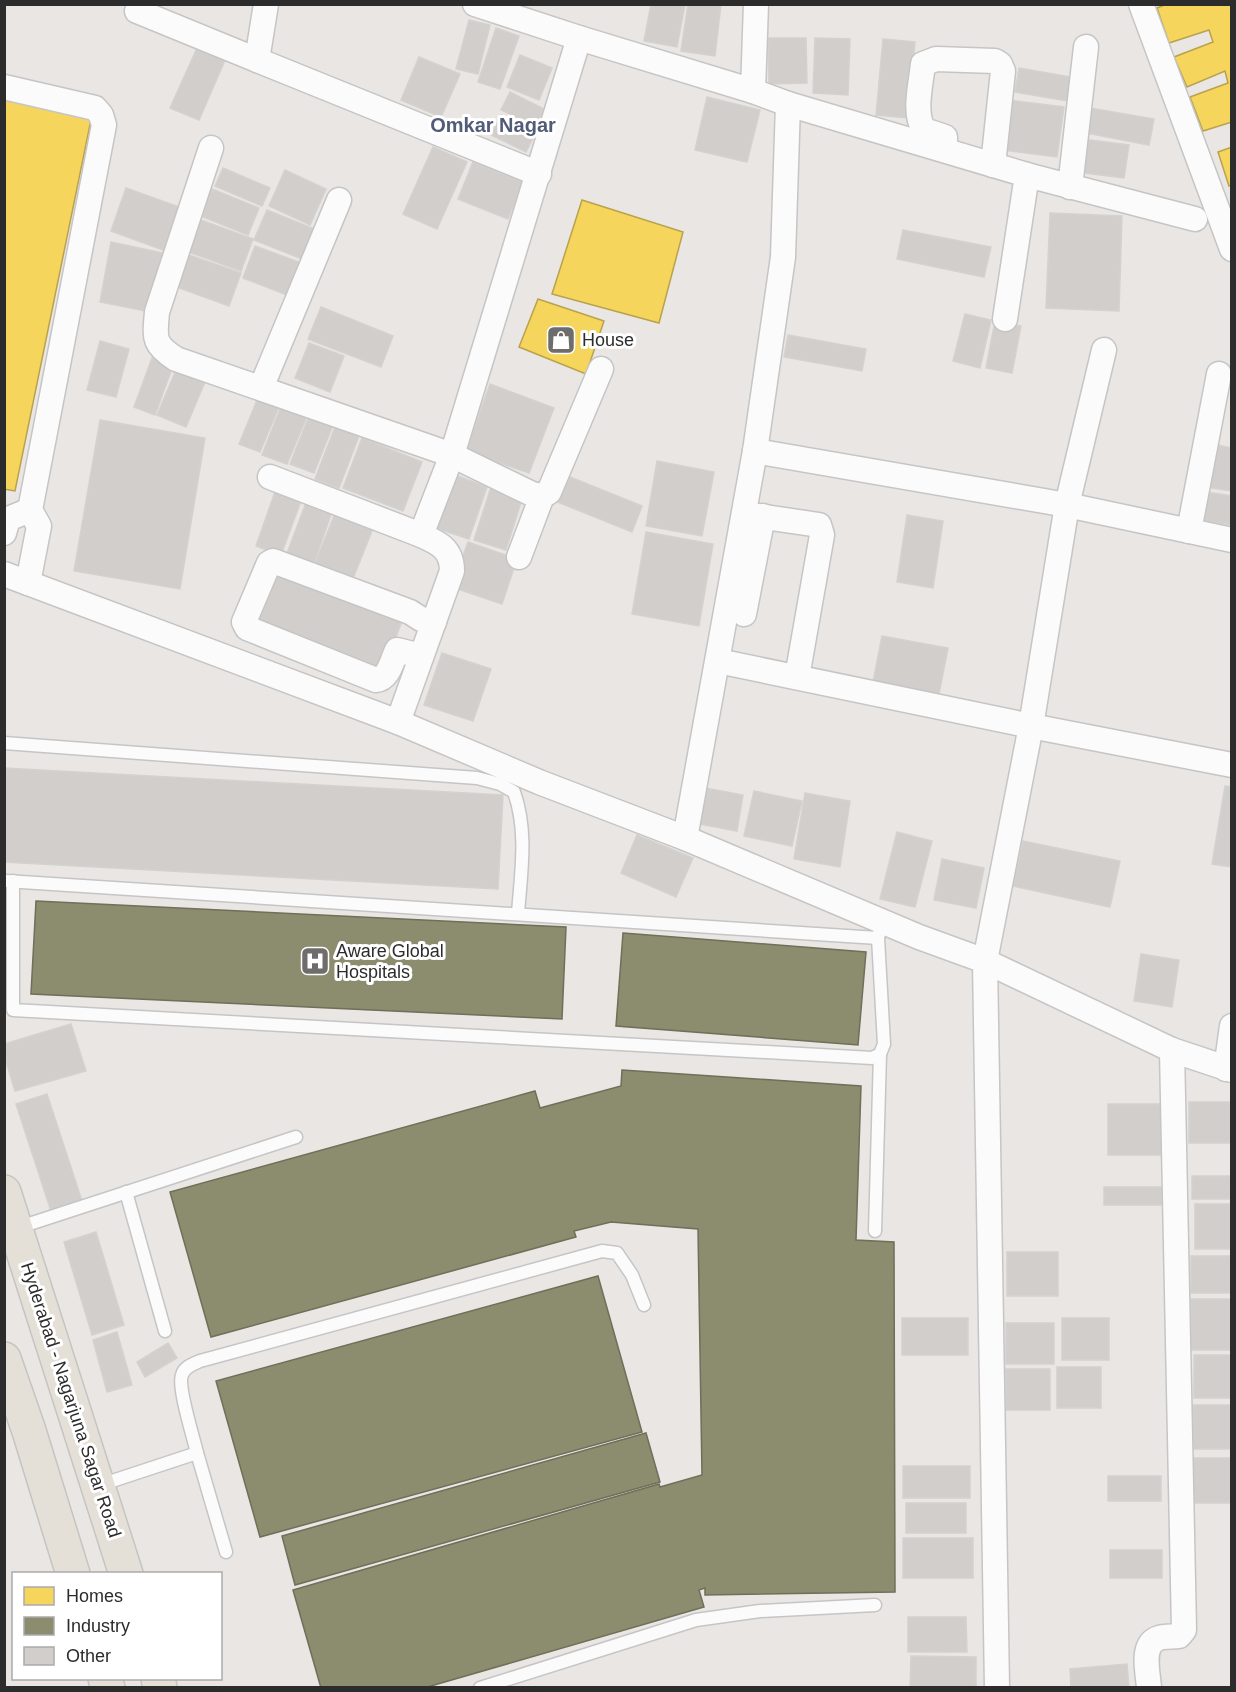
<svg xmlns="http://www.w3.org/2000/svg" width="1236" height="1692" viewBox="0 0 1236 1692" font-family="Helvetica,sans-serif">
<rect width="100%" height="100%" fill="#e9e6e3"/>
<!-- homes -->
<g fill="#f6d55c" stroke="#b9a24e" stroke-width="1.5">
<polygon points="1167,4 1232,4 1232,122 1203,131 1190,97 1228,83 1225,71 1187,87 1174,57 1213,42 1209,30 1169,43 1157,8"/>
<polygon points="4,98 92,115 15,491 4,489"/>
<polygon points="1232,147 1232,185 1229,186 1218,152"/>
<polygon points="582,200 683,232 659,323 552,294"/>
<polygon points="538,299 604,321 586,374 519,347"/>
</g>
<!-- industry -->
<g fill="#8c8c6e" stroke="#6f6f5a" stroke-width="1.5">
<polygon points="36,901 566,927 562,1019 31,994"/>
<polygon points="623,933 866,952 858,1045 616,1026"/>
<polygon points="622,1070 861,1086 856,1240 894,1242 895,1592 705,1595 705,1588 699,1590 704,1607 424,1688 321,1688 293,1590 659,1484 660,1487 702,1475 698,1229 611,1222 574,1231 576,1237 211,1337 170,1192 535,1091 540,1108 621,1086"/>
<polygon points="598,1276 642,1432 260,1537 216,1381"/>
<polygon points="646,1433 660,1482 295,1585 282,1536"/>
</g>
<!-- building -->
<g fill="#d1cecc" stroke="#d4d2cf" stroke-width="1.5">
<polygon points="651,4 685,4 677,47 644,41"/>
<polygon points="688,4 721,4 715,56 681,51"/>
<polygon points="469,20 490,25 478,74 456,69"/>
<polygon points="496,28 519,36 500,89 478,82"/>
<polygon points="768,38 806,38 807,83 769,84"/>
<polygon points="815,38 850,39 848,95 813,93"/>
<polygon points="883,39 915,42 908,118 876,115"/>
<polygon points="198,46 226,58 199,120 170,108"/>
<polygon points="520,55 552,68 539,100 507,87"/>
<polygon points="419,57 460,74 441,117 401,100"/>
<polygon points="1019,68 1071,77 1067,101 1015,92"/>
<polygon points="510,92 544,109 535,126 501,110"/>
<polygon points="707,97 760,110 747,162 695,150"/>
<polygon points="1009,100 1064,107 1057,157 1002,150"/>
<polygon points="1090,108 1154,119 1149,145 1086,133"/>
<polygon points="501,115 536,132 526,152 491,135"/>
<polygon points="1082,139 1129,145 1124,178 1077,172"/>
<polygon points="433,147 467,162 437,229 403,214"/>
<polygon points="473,162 523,182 508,219 458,199"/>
<polygon points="223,168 270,188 262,206 215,186"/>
<polygon points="285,170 326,189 310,225 269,206"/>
<polygon points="126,188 179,207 163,250 111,231"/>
<polygon points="212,189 259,208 248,235 201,216"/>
<polygon points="267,210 319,231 307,261 254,240"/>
<polygon points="1050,213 1122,216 1119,311 1046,308"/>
<polygon points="198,219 253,239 241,271 186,251"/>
<polygon points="903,230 991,247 984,277 897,259"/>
<polygon points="111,242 163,253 151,312 100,302"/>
<polygon points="255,246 304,264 292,297 243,278"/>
<polygon points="189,255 241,273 229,306 177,287"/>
<polygon points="321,307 393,336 381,367 308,339"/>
<polygon points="965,314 991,320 980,368 953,361"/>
<polygon points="995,321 1021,326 1012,373 986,368"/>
<polygon points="788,335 866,349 862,371 784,357"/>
<polygon points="100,341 129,349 116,397 87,390"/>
<polygon points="309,343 344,356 330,392 295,378"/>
<polygon points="152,358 173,366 155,415 134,407"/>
<polygon points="176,370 205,382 186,427 157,415"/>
<polygon points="490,384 554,408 529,473 466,451"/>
<polygon points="260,393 281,402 260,452 239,444"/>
<polygon points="282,404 308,414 287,464 262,455"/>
<polygon points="309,416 333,425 314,473 290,464"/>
<polygon points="100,420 205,438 180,589 74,571"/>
<polygon points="335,427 359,436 339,488 315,479"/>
<polygon points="362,438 422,462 403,511 343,488"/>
<polygon points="1212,444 1232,448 1232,491 1205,487"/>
<polygon points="657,461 714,472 702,536 646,526"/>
<polygon points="455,475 487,487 469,539 436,528"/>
<polygon points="565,475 642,506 632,532 555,501"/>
<polygon points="491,487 523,496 506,550 474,540"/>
<polygon points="276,489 302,498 281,555 256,546"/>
<polygon points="1199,491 1232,496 1232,525 1195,519"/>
<polygon points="307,500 333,509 313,566 286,556"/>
<polygon points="336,511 374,526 352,581 314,566"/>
<polygon points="907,515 943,521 933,588 897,582"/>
<polygon points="646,532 713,544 699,626 632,614"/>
<polygon points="468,542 517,559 502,604 452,587"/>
<polygon points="274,566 404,616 382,673 252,623"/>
<polygon points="882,636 948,648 939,694 873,682"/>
<polygon points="442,653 491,669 473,721 424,705"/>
<polygon points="4,768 503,795 498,889 4,862"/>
<polygon points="1225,786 1232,787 1232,867 1212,864"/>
<polygon points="705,788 743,795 737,831 699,824"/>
<polygon points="754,791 802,801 792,846 744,836"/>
<polygon points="805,793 850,801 840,867 794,859"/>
<polygon points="897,832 932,841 915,907 880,899"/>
<polygon points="637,835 693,858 676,897 621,873"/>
<polygon points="1023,841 1120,861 1110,907 1013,886"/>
<polygon points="942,859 984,868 976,908 934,900"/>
<polygon points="1141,954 1179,960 1172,1007 1134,1001"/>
<polygon points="71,1024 86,1071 15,1091 4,1055 4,1044"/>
<polygon points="47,1094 82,1201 51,1211 16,1104"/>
<rect x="1189" y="1102" width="43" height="41"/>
<rect x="1108" y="1104" width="53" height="51"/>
<rect x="1192" y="1176" width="40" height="23"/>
<rect x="1104" y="1187" width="58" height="18"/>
<rect x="1195" y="1204" width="37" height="45"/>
<polygon points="96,1232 124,1325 92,1335 64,1242"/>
<rect x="1007" y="1252" width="51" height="44"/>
<rect x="1191" y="1256" width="41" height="37"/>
<rect x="1191" y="1299" width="41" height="51"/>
<rect x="902" y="1318" width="66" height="37"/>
<rect x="1062" y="1318" width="47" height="42"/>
<rect x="1006" y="1323" width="48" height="41"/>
<polygon points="117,1332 132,1385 107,1392 93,1340"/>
<polygon points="168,1343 177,1358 145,1377 137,1362"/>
<rect x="1194" y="1355" width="38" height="43"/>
<rect x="1057" y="1367" width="44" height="41"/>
<rect x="1006" y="1369" width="44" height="41"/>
<rect x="1193" y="1405" width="39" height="44"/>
<rect x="1191" y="1458" width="41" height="45"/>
<rect x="903" y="1466" width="67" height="32"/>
<rect x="1108" y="1476" width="53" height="25"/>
<rect x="906" y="1503" width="60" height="30"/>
<rect x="903" y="1538" width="70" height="40"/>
<rect x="1110" y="1550" width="52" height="28"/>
<polygon points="908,1617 966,1617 967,1652 908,1652"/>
<polygon points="911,1656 976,1657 976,1688 910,1688"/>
<polygon points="1127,1664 1129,1688 1071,1688 1070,1669"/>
</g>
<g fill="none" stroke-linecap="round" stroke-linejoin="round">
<!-- lane casing -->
<g stroke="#c6c5c6" stroke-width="15">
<g id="lane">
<path d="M4 743 477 778 500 784 514 792C528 831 521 873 518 913"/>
<polyline points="6,881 878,938 880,930"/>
<polyline points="13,881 13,1010 872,1058 880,1054 884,1044 878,938"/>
<polyline points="126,1192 165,1331"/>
<polyline points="17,1228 296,1137"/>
<polyline points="875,1231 880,1054"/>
<polyline points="197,1453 226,1552"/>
<path d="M100 1485 197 1453C194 1439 177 1386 182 1375 184 1367 193 1364 200 1361L602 1251 617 1253 632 1275 644 1305"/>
<polyline points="480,1688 696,1620 760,1611 875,1605"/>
</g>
</g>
<!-- street casing -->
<g stroke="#c6c5c6" stroke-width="27">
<g id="street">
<polyline points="266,4 257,60 539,174"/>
<polyline points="475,4 579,38 753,91"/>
<polyline points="1141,4 1232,249"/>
<polyline points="137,11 257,60"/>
<polyline points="4,87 95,108 101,115 104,125 30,510"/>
<polyline points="788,104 1027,175 1195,219"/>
<path d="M945 142V137L924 130C913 113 921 84 923 64L936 59 995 61 1000 64 1003 71 993 165"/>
<path d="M211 148 157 312C155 337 152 344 176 359L452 455 532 494 542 496 549 492 601 369"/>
<polyline points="1070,187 1086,47"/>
<polyline points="1005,319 1027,175"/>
<polyline points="1104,350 1067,505 1031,726 985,961 1172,1050 1232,1070"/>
<polyline points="261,388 339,200"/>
<polyline points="755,451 1067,505 1232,540"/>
<path d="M270 477 421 535C439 543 452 549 452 571L398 722"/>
<polyline points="744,514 819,525 822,535 797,677"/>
<polyline points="1189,531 1219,374"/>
<polyline points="4,533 8,519 30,510 39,526 28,583"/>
<polyline points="421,535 452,455 579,38"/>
<polyline points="519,557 542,496"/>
<polyline points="4,574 398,722 539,782 685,838 919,937 985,961 997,1688"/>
<polyline points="744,614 763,516"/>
<path d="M421 656 397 650C392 660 389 679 376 680L247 628 244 622 269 563 273 561 410 612 421 619 434 622"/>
<polyline points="718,661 1031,726 1232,765"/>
<polyline points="685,838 755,451 783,257 788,104 753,91 756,4"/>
<polyline points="1226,1069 1232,1026"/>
<path d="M1149 1688C1148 1672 1140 1644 1159 1638 1165 1636 1173 1637 1179 1636L1184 1630 1172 1050"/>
</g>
</g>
<!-- primary casing -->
<g stroke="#c5c4c2" stroke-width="36">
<g id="primary">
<polyline points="4,1192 126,1574"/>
<polyline points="4,1359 29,1431 73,1574"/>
<polyline points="105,1678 108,1688"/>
<polyline points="158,1678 160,1688"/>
</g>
</g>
<!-- lane -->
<use href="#lane" stroke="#fcfbfb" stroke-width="12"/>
<!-- street -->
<use href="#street" stroke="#fcfbfb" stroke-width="24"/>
<!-- primary -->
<use href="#primary" stroke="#e5e0d7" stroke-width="33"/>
</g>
<!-- icons -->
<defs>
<g id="shop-square" transform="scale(1.5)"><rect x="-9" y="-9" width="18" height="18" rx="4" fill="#6e6d6c" stroke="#fff"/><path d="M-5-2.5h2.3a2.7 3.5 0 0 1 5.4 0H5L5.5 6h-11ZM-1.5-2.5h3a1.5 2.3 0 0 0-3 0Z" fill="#fff"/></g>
<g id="hospital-square" transform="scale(1.5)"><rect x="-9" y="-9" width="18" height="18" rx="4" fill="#6e6d6c" stroke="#fff"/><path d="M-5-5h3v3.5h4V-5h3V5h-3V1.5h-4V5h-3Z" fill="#fff"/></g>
</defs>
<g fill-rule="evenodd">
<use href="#shop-square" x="561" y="340"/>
<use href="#hospital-square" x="315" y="961"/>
</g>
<g text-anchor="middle" stroke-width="6" stroke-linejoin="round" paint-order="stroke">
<!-- poi labels -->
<g font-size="18" fill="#2c2c2c" stroke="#fff" text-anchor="start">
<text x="582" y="346">House</text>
<text x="336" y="957">Aware Global<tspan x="336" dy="21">Hospitals</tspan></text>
</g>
<!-- street labels -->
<g font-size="18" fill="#2c2c2c" stroke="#fff">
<text transform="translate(71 1400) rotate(72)" y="6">Hyderabad - Nagarjuna Sagar Road</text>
</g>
<!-- neighbourhood labels -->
<g font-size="20" font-weight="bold" fill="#515c77" stroke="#fff">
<text x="493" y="132">Omkar Nagar</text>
</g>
</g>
<!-- border -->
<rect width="1236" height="1692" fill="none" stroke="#2c2c2c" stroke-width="12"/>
<!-- legend -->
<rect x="12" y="1572" width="210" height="108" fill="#ffffff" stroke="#ababab" stroke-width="1.5"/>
<rect x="24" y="1587" width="30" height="18" fill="#f6d55c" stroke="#ababab" stroke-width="1.5"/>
<text x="66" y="1602" font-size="18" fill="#2c2c2c">Homes</text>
<rect x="24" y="1617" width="30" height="18" fill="#8c8c6e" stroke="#ababab" stroke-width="1.5"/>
<text x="66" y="1632" font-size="18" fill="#2c2c2c">Industry</text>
<rect x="24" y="1647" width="30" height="18" fill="#d1cecc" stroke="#ababab" stroke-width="1.5"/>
<text x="66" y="1662" font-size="18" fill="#2c2c2c">Other</text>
</svg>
